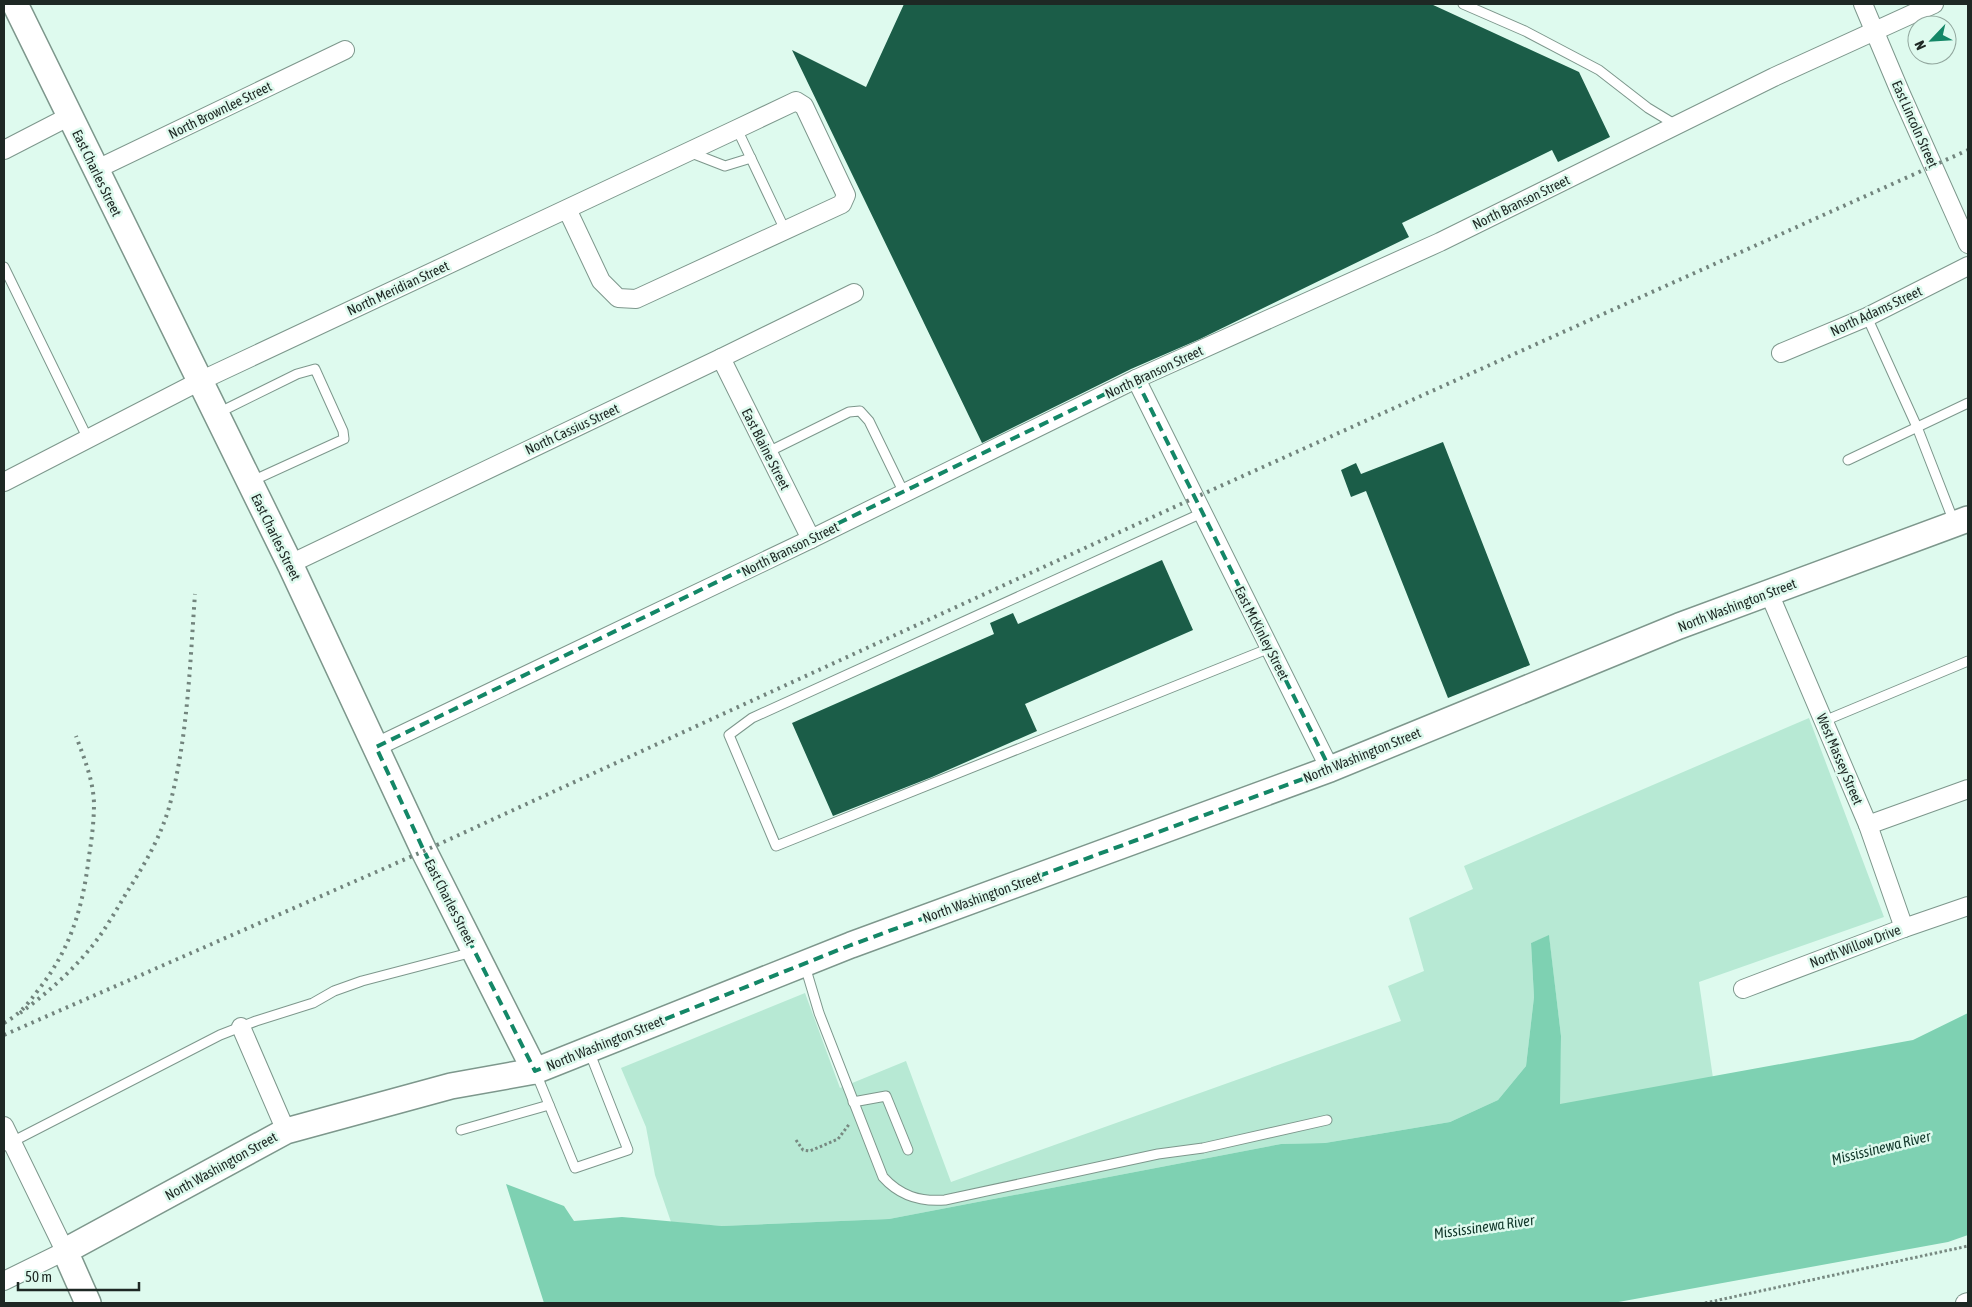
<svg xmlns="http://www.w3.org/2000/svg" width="1972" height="1307" viewBox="0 0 1972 1307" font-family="'Asap Condensed',sans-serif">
<rect width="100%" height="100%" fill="#defaee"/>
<!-- green -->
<polygon fill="#b7e9d4" points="1809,718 1884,917 1699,982 1713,1078 1559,1105 1561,1036 1549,936 1531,943 1534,997 1526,1066 1498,1100 1450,1122 1325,1143 1281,1144 889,1219 722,1226 671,1222 655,1175 646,1127 621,1068 805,993 840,1088 906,1061 951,1182 1401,1021 1388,986 1424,971 1409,918 1473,889 1464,866"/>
<!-- water -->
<polygon fill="#7ed1b2" points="1549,935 1561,1036 1560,1104 1913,1040 1968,1013 1968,1235 1948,1242 1613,1303 544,1303 506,1184 564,1206 574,1221 622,1217 722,1226 889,1219 1281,1144 1325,1143 1450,1122 1498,1100 1526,1066 1534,997 1531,943"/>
<!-- building -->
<g fill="#1b5d48">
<polygon points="904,4 1431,4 1579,72 1610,137 1558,162 1552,150 1402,223 1409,237 1200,339 1131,369 982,443 792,50 866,87"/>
<polygon points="1443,442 1530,665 1448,698 1366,491 1351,497 1341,470 1356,463 1361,474"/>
<polygon points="1162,560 1193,630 1025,704 1037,731 932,777 833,816 792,723 994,634 990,623 1013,613 1018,624"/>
</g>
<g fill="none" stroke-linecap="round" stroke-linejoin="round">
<!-- lane casing -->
<g stroke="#7d978c" stroke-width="11">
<g id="lane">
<polyline points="1463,4 1525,31 1599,70 1648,108 1676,125"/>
<polyline points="737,129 785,230"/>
<polyline points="689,152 725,166 751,158"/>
<polyline points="4,267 88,439"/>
<polyline points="1867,317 1917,427 1954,522"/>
<polyline points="218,413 297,374 315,369 343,431 344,439 252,481"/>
<polyline points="768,452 849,412 860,411 869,421 904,493"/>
<polyline points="1848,460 1968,403"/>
<polyline points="1202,513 752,718 729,735 776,846 1270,648"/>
<polyline points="1824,721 1968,661"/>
<path d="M805 966 819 1013 883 1177C900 1196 920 1202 945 1200L1158 1154 1203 1148 1327 1120"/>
<polyline points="536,1073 575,1168 628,1150 589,1051"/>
<polyline points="853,1102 886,1096 908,1150"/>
<polyline points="461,1130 549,1105"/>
<polyline points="4,1146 220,1035 256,1021 313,1003 334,991 362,981 473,952"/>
</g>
</g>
<!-- street casing -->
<g stroke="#7d978c" stroke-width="20">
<g id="street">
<polyline points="1863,4 1901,94 1968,244"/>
<polyline points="4,150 70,116"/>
<polyline points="95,170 345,50"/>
<polyline points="1781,353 1867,317 1968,266"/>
<polyline points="721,358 811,539"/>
<polyline points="1136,379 1330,769"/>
<polyline points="4,482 200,381 737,129 796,101 804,106 846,195 842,204 636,299 618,298 601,281 567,209"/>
<polyline points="290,564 721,358 854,293"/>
<polyline points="1769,593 1868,825 1904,928"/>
<polyline points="376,747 811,539 1136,379 1440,242 1774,77 1934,4"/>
<polyline points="1868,825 1968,789"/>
<polyline points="1743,989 1904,928 1968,906"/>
<polyline points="241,1027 286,1131"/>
<polyline points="4,1126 65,1251 4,1281"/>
<polyline points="1965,1303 1968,1302"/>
</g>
</g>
<!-- secondary casing -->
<g stroke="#7d978c" stroke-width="28">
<g id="secondary">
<polyline points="15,4 290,564 424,851 535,1071"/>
<polyline points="88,1303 65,1251 286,1131 451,1086 535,1071 851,945 1330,769 1679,626 1968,519"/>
</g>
</g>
<!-- path -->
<g stroke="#778981" stroke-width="3" stroke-dasharray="2.5 2.5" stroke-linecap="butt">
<polyline points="796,1140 803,1150 810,1151 838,1139 850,1123"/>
<polyline points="1705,1303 1968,1246"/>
</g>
<!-- lane -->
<use href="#lane" stroke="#fff" stroke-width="9"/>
<!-- street -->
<use href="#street" stroke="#fff" stroke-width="18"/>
<!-- secondary -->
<use href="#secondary" stroke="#fff" stroke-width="25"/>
<!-- rail -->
<g stroke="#72847d" stroke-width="4" stroke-dasharray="2.5 5" stroke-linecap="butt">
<path d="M20 1013C49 992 78 966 99 937 109 923 118 907 127 892 145 864 163 833 171 800 188 733 190 663 195 594"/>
<path d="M4 1023C21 1013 27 1005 39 989 71 948 83 907 89 856 92 838 94 820 94 803 93 779 84 758 76 736"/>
<polyline points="4,1035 424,851 1194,498 1968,150"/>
</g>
</g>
<!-- marked area -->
<path fill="none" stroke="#148767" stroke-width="4" stroke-dasharray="10 6" stroke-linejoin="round" d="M1136 379 1330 769 851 945 535 1071 424 851 376 747Z"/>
<g text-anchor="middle" stroke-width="5" stroke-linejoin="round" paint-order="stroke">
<!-- street labels -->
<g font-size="14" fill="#1e2824" stroke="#defaee">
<text transform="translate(220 110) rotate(-26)" y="5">North Brownlee Street</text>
<text transform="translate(1915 124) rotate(66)" y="5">East Lincoln Street</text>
<text transform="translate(97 173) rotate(64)" y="5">East Charles Street</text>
<text transform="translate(1521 202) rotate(-26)" y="5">North Branson Street</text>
<text transform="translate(398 288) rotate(-25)" y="5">North Meridian Street</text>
<text transform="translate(1876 311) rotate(-25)" y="5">North Adams Street</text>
<text transform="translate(1154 372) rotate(-25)" y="5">North Branson Street</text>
<text transform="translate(572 429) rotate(-25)" y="5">North Cassius Street</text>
<text transform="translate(766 449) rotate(63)" y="5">East Blaine Street</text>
<text transform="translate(276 537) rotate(64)" y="5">East Charles Street</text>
<text transform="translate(790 549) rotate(-26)" y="5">North Branson Street</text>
<text transform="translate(1737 605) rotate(-21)" y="5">North Washington Street</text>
<text transform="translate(1262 633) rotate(63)" y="5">East McKinley Street</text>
<text transform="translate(1362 755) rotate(-22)" y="5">North Washington Street</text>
<text transform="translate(1840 759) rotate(67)" y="5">West Massey Street</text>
<text transform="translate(982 897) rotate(-20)" y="5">North Washington Street</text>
<text transform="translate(450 902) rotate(63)" y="5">East Charles Street</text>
<text transform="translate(1855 946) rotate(-21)" y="5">North Willow Drive</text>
<text transform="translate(605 1043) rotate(-22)" y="5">North Washington Street</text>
<text transform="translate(221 1166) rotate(-29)" y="5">North Washington Street</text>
</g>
<!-- water labels -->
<g font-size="15" font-style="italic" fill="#13392c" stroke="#defaee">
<text transform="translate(1881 1148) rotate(-14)" y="5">Mississinewa River</text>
<text transform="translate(1484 1227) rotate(-8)" y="5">Mississinewa River</text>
</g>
</g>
<!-- border -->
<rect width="1972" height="1307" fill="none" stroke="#1e2824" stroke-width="10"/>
<!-- north arrow -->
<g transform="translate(1932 40) rotate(245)"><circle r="24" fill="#defaee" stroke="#91a69d"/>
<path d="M0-4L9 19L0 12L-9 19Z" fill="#148767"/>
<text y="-8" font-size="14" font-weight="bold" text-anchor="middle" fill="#1e2824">N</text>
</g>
<!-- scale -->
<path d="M18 1282v8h121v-8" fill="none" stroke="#1e2824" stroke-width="2.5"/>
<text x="25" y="1282" font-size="15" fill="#1e2824" stroke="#defaee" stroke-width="4" paint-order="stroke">50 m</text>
</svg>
